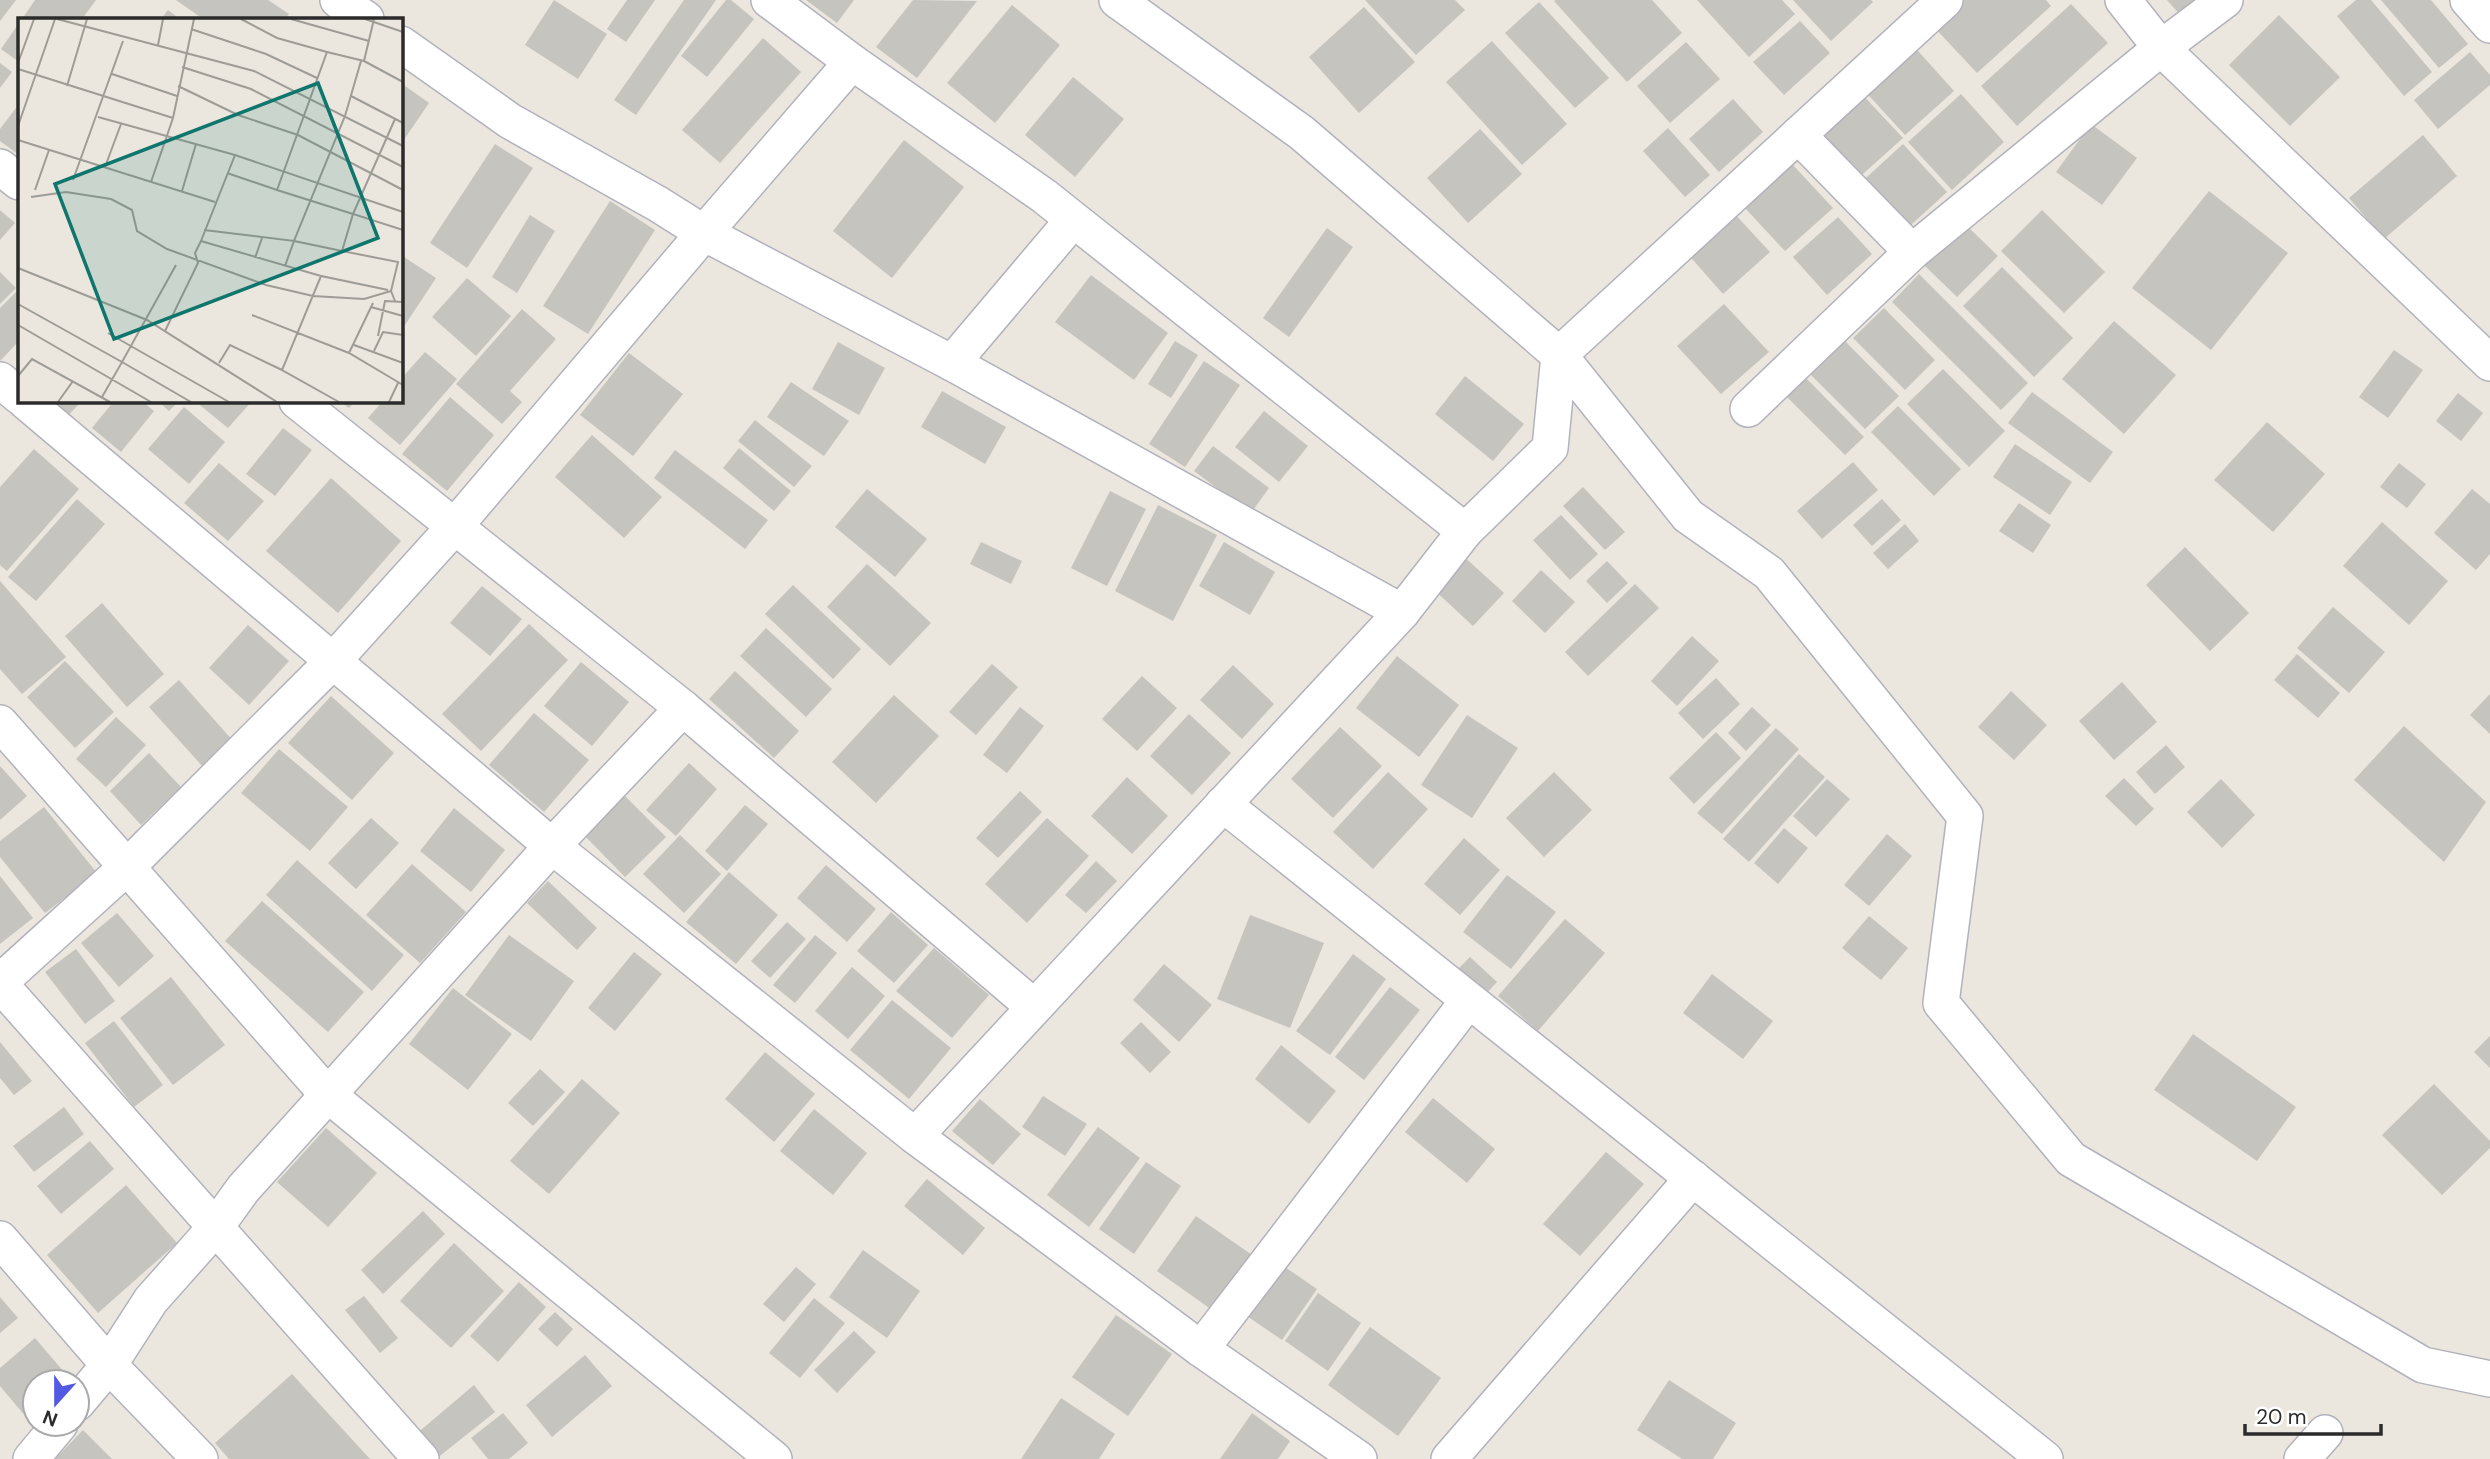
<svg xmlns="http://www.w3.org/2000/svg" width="2490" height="1459" viewBox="0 0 2490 1459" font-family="'DM Sans',sans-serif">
<rect width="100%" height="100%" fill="#ebe7de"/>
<!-- building -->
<g fill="#c6c4be">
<polygon points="0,0 16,0 0,21"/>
<polygon points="35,0 96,0 82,19 22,19"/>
<polygon points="176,0 268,0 289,14 285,19 203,19"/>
<polygon points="554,0 607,34 578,79 525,45"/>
<polygon points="627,0 655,0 626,42 607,29"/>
<polygon points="684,0 716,0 636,115 614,100"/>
<polygon points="726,0 731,0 754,19 707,77 681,56"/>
<polygon points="806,0 854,0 837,23"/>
<polygon points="913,0 977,1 917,78 876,47"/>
<polygon points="1365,0 1455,0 1465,10 1416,55"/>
<polygon points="1556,0 1652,0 1682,33 1627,82 1554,1"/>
<polygon points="1697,0 1782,0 1795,14 1749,57"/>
<polygon points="1793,0 1871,0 1873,2 1831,41"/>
<polygon points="1959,0 2046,0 2051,6 1977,73 1932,25"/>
<polygon points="2167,0 2219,0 2189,25"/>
<polygon points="2356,0 2371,0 2432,72 2404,96 2337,16"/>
<polygon points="2381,0 2431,0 2468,44 2439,68"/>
<polygon points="1539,2 1609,78 1575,108 1505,33"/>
<polygon points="2071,4 2108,43 2017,126 1981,86"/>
<polygon points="1012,5 1060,45 995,123 947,83"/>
<polygon points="1364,7 1415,62 1359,113 1309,57"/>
<polygon points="168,10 180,19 161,19"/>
<polygon points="2279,15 2340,77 2290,126 2229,65"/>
<polygon points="1800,21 1830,53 1784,95 1753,62"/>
<polygon points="19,23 19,62 1,49"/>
<polygon points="763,38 801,72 720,163 682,130"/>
<polygon points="1492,41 1567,124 1522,165 1446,82"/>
<polygon points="1686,42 1720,79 1670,123 1637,86"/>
<polygon points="1910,42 1954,91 1905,135 1861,87"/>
<polygon points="2470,52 2490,75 2490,85 2438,129 2414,100"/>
<polygon points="0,63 12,72 0,88"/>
<polygon points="1073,77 1124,119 1075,177 1025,135"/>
<polygon points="401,83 429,103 401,144"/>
<polygon points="1859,91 1903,138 1854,182 1810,135"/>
<polygon points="1961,94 2004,142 1952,190 1908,142"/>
<polygon points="1733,99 1763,132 1719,172 1689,139"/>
<polygon points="19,104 19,155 0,141 0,129"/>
<polygon points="2091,124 2137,158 2102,205 2056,172"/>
<polygon points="1668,128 1710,175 1685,197 1643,151"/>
<polygon points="1480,129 1522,174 1468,223 1427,178"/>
<polygon points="2423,135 2457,176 2384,239 2349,198"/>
<polygon points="904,140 964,187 892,278 833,231"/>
<polygon points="495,144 533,168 467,268 430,243"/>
<polygon points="1903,144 1947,192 1899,236 1855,188"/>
<polygon points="1792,164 1833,208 1785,251 1744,207"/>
<polygon points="2209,191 2288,253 2211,350 2132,288"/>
<polygon points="610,201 655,230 588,334 543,306"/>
<polygon points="0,210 15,223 0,240"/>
<polygon points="1731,210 1770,252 1723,294 1686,252"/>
<polygon points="2042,210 2105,272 2064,313 2001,251"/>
<polygon points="530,215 555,231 517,293 492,277"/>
<polygon points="1838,217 1872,254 1827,295 1793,257"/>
<polygon points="1966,225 1998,256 1957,297 1924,265"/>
<polygon points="1327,228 1353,247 1289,337 1263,318"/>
<polygon points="401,255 436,278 401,331"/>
<polygon points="2002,267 2073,338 2034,377 1963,306"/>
<polygon points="0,272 16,288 0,304"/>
<polygon points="1919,274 2028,383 2001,410 1892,302"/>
<polygon points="1091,275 1168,333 1134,380 1055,322"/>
<polygon points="467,278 511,316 476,356 432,317"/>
<polygon points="19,289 19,341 0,361 0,308"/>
<polygon points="1724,304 1769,352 1721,394 1677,346"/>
<polygon points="1884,308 1935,360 1905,390 1853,338"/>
<polygon points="522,309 556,339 510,391 522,402 502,424 456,384"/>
<polygon points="2114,321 2176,375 2124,434 2062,379"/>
<polygon points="1843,339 1899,396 1865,429 1808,372"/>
<polygon points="1175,341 1198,355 1171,398 1148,384"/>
<polygon points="838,342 885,368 859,415 812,389"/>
<polygon points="2394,350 2423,370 2388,418 2359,397"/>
<polygon points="425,352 457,379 400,445 368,418 383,401 401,401 401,379"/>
<polygon points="629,353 683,394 633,456 580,415"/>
<polygon points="1204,361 1240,385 1185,467 1149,444"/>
<polygon points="1943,369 2005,431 1969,467 1907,404"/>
<polygon points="1465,376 1524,424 1493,461 1435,414"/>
<polygon points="1804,376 1864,437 1845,455 1785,395"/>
<polygon points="791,382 849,421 824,456 767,417"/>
<polygon points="942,391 1006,427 985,464 921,427"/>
<polygon points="2032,392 2113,452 2090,483 2008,423"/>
<polygon points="2458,393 2483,413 2461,441 2436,421"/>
<polygon points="450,397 494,435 447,491 402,454"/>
<polygon points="31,401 82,401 59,425"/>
<polygon points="114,401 142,401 154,411 121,452 92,428"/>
<polygon points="158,401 179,401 169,411"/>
<polygon points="195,401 252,401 228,428"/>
<polygon points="340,401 355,401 349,408"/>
<polygon points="1898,406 1961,469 1934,496 1871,432"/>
<polygon points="184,407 225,442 189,484 148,449"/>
<polygon points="1264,411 1308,446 1279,482 1235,447"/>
<polygon points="755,420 812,466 794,487 738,441"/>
<polygon points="2267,422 2325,474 2273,532 2214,480"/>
<polygon points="283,428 312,450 275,496 246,474"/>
<polygon points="592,435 662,497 624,538 555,477"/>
<polygon points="2015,444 2072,482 2050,515 1993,477"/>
<polygon points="1213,446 1269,488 1251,513 1194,471"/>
<polygon points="739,448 791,491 774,511 723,468"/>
<polygon points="34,449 79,489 7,571 0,565 0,487"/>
<polygon points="675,450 768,520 745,549 654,478"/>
<polygon points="1853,462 1878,490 1822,539 1797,511"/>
<polygon points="219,463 264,501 228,541 184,503"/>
<polygon points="2399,463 2426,484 2407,508 2380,487"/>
<polygon points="331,478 401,541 338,613 266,551"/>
<polygon points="1583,487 1625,532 1605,550 1563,506"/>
<polygon points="867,489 927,539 895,577 835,527"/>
<polygon points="2472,489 2490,504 2490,554 2476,570 2434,533"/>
<polygon points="1110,491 1146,509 1107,586 1071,568"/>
<polygon points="77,499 105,524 36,601 8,577"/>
<polygon points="1882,499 1901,520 1872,546 1853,525"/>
<polygon points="2019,503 2051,525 2033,553 1999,531"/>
<polygon points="1158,505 1217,535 1173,621 1115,591"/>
<polygon points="1561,515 1598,554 1570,580 1533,540"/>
<polygon points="2382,522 2448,581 2409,625 2343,566"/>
<polygon points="1905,524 1919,541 1888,569 1873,553"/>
<polygon points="981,542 1022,561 1011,584 970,564"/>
<polygon points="1224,542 1275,572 1250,615 1199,586"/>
<polygon points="2185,547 2249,613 2210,651 2146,585"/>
<polygon points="1461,554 1504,593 1473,626 1430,586"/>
<polygon points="1607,561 1628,583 1607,603 1586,581"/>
<polygon points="867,564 931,623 890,666 827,607"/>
<polygon points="1541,570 1575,602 1545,633 1512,601"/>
<polygon points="0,581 66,657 22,694 0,669"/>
<polygon points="1635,584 1659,608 1588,676 1565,652"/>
<polygon points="793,585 861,649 833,679 765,614"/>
<polygon points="482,586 522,619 490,656 450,623"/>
<polygon points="102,603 164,674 127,707 65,636"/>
<polygon points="2333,607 2385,652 2349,693 2297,648"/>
<polygon points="529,624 568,660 481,751 442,714"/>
<polygon points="248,625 289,661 249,705 209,668"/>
<polygon points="766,628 832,689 806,717 740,656"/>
<polygon points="1692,636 1719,661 1677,706 1651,681"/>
<polygon points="2297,654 2340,693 2318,718 2274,680"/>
<polygon points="1397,656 1459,705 1419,757 1356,708"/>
<polygon points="65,661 114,712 75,748 27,697"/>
<polygon points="581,662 629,702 592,746 544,706"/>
<polygon points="992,664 1018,687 976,735 949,712"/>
<polygon points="1233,665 1274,704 1242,739 1200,700"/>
<polygon points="735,671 799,731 774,758 709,699"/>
<polygon points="1142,676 1177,708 1137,751 1102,719"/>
<polygon points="1716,678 1740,704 1703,739 1678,713"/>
<polygon points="179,680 242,751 213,778 149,707"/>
<polygon points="2122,682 2157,722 2114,760 2079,721"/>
<polygon points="2011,691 2047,725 2014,760 1978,727"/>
<polygon points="2490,694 2490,734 2470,715"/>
<polygon points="894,695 939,736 876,803 832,762"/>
<polygon points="331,696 394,753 352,800 288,743"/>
<polygon points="1020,707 1044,726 1007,773 983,755"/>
<polygon points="1752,707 1771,725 1746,751 1728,733"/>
<polygon points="534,713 589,760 544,812 489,765"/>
<polygon points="1189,714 1231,753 1192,795 1150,756"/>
<polygon points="1467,715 1518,748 1472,818 1421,785"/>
<polygon points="116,717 146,745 106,787 76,759"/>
<polygon points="2404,726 2486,802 2444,862 2354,780"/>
<polygon points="1340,727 1382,766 1333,818 1291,779"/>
<polygon points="1776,728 1799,749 1722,834 1697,813"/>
<polygon points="1716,732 1741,758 1694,804 1669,778"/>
<polygon points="2166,745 2185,767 2155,794 2136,772"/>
<polygon points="279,749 348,807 310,851 241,793"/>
<polygon points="149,753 181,787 141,825 110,791"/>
<polygon points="1799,754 1825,777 1749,862 1723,839"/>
<polygon points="689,763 717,789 676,836 646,810"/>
<polygon points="0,766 27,796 0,820"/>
<polygon points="1388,772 1428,809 1373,869 1333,832"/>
<polygon points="1554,772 1592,810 1544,857 1506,818"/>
<polygon points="1127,777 1168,816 1132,854 1091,816"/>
<polygon points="2124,778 2154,809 2136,826 2105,796"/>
<polygon points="1827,779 1850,799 1816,837 1793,816"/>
<polygon points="2221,779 2255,815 2222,848 2187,812"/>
<polygon points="1020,791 1042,812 998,858 976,838"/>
<polygon points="623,794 666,837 625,877 582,833"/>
<polygon points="745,805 768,824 727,871 705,851"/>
<polygon points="44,807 97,873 45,913 0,857 0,841"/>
<polygon points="454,808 505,850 471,892 420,851"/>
<polygon points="371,818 399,843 356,889 328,863"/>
<polygon points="1047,818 1089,856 1027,923 985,884"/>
<polygon points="1784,828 1808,848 1778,884 1754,863"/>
<polygon points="1887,834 1912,856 1869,906 1844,885"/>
<polygon points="680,835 721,874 684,913 643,874"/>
<polygon points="1464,838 1500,870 1460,915 1424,884"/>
<polygon points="297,860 404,955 372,991 266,895"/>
<polygon points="1096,861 1117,881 1086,913 1065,895"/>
<polygon points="412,864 466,912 420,963 366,915"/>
<polygon points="826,865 876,909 847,942 797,898"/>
<polygon points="729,872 778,915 736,964 686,922"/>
<polygon points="1507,875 1556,912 1511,969 1463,932"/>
<polygon points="0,876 33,918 0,944"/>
<polygon points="548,881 597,928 577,950 527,903"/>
<polygon points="262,901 364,992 328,1032 225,941"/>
<polygon points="891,912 928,945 894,983 857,951"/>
<polygon points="117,913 154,956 119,987 81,943"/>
<polygon points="1250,915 1324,943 1290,1028 1217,999"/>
<polygon points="1869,916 1908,948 1881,980 1842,948"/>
<polygon points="1565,919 1605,953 1538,1031 1498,996"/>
<polygon points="787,922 806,939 770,978 751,961"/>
<polygon points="509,935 574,981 531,1041 465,995"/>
<polygon points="815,935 837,953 795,1003 773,985"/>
<polygon points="934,948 989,995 952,1038 896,991"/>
<polygon points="76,949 115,1001 85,1024 45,972"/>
<polygon points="634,952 662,974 615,1031 588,1008"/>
<polygon points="1353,954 1386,979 1330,1055 1296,1031"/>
<polygon points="1470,957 1497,982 1481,999 1454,973"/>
<polygon points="1164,964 1212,1005 1179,1042 1133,1000"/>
<polygon points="852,967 885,996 848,1039 815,1011"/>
<polygon points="1712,974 1773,1021 1743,1059 1683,1013"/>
<polygon points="171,977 225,1045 173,1085 120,1018"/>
<polygon points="1390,987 1420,1010 1364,1080 1335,1057"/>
<polygon points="453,988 512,1034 468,1090 409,1044"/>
<polygon points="892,1000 951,1048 909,1099 850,1050"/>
<polygon points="114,1021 163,1085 134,1107 85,1043"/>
<polygon points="1141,1022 1171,1052 1150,1073 1120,1043"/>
<polygon points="2193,1034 2296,1107 2257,1161 2154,1090"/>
<polygon points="2490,1036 2490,1068 2474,1052"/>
<polygon points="0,1042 32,1081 14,1095 0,1078"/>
<polygon points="1281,1045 1336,1091 1309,1124 1255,1079"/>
<polygon points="765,1052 815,1094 774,1142 725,1099"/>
<polygon points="540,1069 565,1092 533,1126 508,1103"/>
<polygon points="582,1079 620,1113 549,1194 510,1161"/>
<polygon points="2434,1084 2490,1141 2490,1148 2442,1195 2382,1135"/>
<polygon points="1043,1096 1087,1124 1065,1156 1022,1127"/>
<polygon points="1433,1098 1495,1149 1467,1183 1405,1132"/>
<polygon points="980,1099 1021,1134 993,1165 952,1131"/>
<polygon points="64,1107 84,1134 34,1172 13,1146"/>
<polygon points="814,1109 867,1153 833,1195 780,1151"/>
<polygon points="1098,1127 1140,1158 1089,1227 1047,1195"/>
<polygon points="326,1128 377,1173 328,1227 277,1182"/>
<polygon points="90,1141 114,1169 61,1214 37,1186"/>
<polygon points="1606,1152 1644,1184 1580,1256 1543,1224"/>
<polygon points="1146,1162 1181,1186 1134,1254 1099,1229"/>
<polygon points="927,1179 985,1228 963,1255 904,1206"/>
<polygon points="126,1185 177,1243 98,1313 47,1255"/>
<polygon points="423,1211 445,1234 383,1294 361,1270"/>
<polygon points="1196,1216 1255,1257 1215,1312 1157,1271"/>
<polygon points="454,1243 504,1291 451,1348 400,1301"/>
<polygon points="863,1250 920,1291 887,1338 829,1297"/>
<polygon points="1279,1263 1317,1289 1282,1340 1244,1314"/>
<polygon points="796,1267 816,1284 784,1322 763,1304"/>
<polygon points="519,1282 546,1307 498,1362 470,1336"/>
<polygon points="1318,1293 1361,1323 1328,1371 1285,1341"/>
<polygon points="364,1296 398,1338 380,1353 345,1310"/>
<polygon points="0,1297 18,1318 0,1333"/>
<polygon points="814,1298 845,1323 800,1378 769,1353"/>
<polygon points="555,1312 573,1329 557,1347 538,1329"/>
<polygon points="1116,1315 1172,1354 1128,1416 1072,1377"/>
<polygon points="1370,1327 1441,1378 1398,1436 1328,1385"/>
<polygon points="854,1331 876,1352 837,1393 814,1370"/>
<polygon points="35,1338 70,1379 67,1382 35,1382 35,1409 26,1417 0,1386 0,1368"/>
<polygon points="585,1355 612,1386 552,1437 526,1405"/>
<polygon points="292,1374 370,1459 229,1459 215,1443"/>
<polygon points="1669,1380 1736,1423 1713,1459 1682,1459 1637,1430"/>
<polygon points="474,1385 495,1412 436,1459 415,1435"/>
<polygon points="1061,1398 1115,1434 1099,1459 1021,1459"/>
<polygon points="503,1413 528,1443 509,1459 488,1459 471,1438"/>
<polygon points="1252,1413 1290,1441 1278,1459 1220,1459"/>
<polygon points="83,1430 112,1459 55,1459"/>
</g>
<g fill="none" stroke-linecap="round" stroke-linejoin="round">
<!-- minor casing -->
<g stroke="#b2b2bd" stroke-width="38">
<g id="minor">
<polyline points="338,0 366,19"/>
<polyline points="769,0 852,62 1044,196 1465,531 1402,612 915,1136"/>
<polyline points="1117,0 1302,133 1559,355 1688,516 1769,573 1965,816 1941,1003 2071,1159 2423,1365 2490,1379"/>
<polyline points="2123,0 2161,48 2490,363"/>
<polyline points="2468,0 2490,25"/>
<polyline points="401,44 510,121 658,204 704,233 852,62"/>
<polyline points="1798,135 1912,252"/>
<polyline points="0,167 19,182"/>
<polyline points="952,363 1073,220"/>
<polyline points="0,380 19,396"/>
<polyline points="25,401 552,846 915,1136 1201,1349 1359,1459"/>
<polyline points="1748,409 1912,252 2161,48 2225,0"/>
<polyline points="1465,531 1550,448 1559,355 1945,0"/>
<polyline points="683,708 1034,1007"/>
<polyline points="0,723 327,1094 774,1459"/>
<polyline points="1223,804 2045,1459"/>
<polyline points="0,982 128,866 333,661 455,526 704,233 952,363 1402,612"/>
<polyline points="0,984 421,1459"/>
<polyline points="0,1239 109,1365 200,1459"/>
<polyline points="1201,1349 1468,1001"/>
<polyline points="77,1403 109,1365 151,1300 215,1228 243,1189 552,846 683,708 297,401"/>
<polyline points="31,1459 60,1424"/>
<polyline points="1449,1459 1693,1178"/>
<polyline points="2302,1459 2325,1433"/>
</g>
</g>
<!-- minor -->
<use href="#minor" stroke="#fff" stroke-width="35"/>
</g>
<!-- overview -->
<g transform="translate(18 18)">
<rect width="385" height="385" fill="#ebe7de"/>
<path fill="none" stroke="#9e9c96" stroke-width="2" d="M39 1 236 53 385 128M223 1 259 20 309 34M273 1 351 23M347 1 385 14M356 1 346 43 309 34 259 172 335 196 324 233 380 244 373 273 377 283M173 11 248 36 299 60M140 27 145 1M346 43 385 64M0 45 16 1M164 49 233 71 385 149M0 51 155 100M94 56 159 78M49 68 69 1M160 68 220 97 280 117 385 172M333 78 385 105M80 99 217 137 385 194M377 101 335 196 385 212M0 108 37 1M0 122 197 184M217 137 183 223 303 258M87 149 103 106M209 155 259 172M55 162 105 23M133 164 155 100 176 1M17 172 31 132M164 173 178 126M13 179 48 174 93 181 114 192 119 213 149 231 248 267 295 278 346 281 373 273M186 212 276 223 327 98 343 43M237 240 244 220M267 248 276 223 324 233M0 250 129 302 259 384M0 286 104 344 158 247M353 289 385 298M234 297 331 335 385 367M0 307 133 384M147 313 180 245 177 235 183 223M90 315 211 384M360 318 367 283 385 284M336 327 385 345M356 333 365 314 385 317M331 335 355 285M201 345 212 327 264 352M0 358 14 341 92 384M84 379 104 344 173 384M40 384 55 363M321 384 264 352 303 258 370 272M371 384 380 365"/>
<path fill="#0f766e" fill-opacity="0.15" stroke="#0f766e" stroke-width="3.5" d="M300 65 360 220 96 321 37 166Z"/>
<rect width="385" height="385" fill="none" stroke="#2b2b2b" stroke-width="3.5"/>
</g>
<!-- north arrow -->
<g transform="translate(56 1403) rotate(201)"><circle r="33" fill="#ffffff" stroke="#aaaaaa" stroke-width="2"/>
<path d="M0-5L12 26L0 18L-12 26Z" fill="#5359e3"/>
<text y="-10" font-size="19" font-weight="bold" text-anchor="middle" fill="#2b2b2b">N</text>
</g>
<!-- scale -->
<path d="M2245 1424v10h136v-10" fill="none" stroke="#2b2b2b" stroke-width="3.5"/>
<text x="2256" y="1424" font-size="21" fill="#2b2b2b" stroke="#ffffff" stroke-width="5" paint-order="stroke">20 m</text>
</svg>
